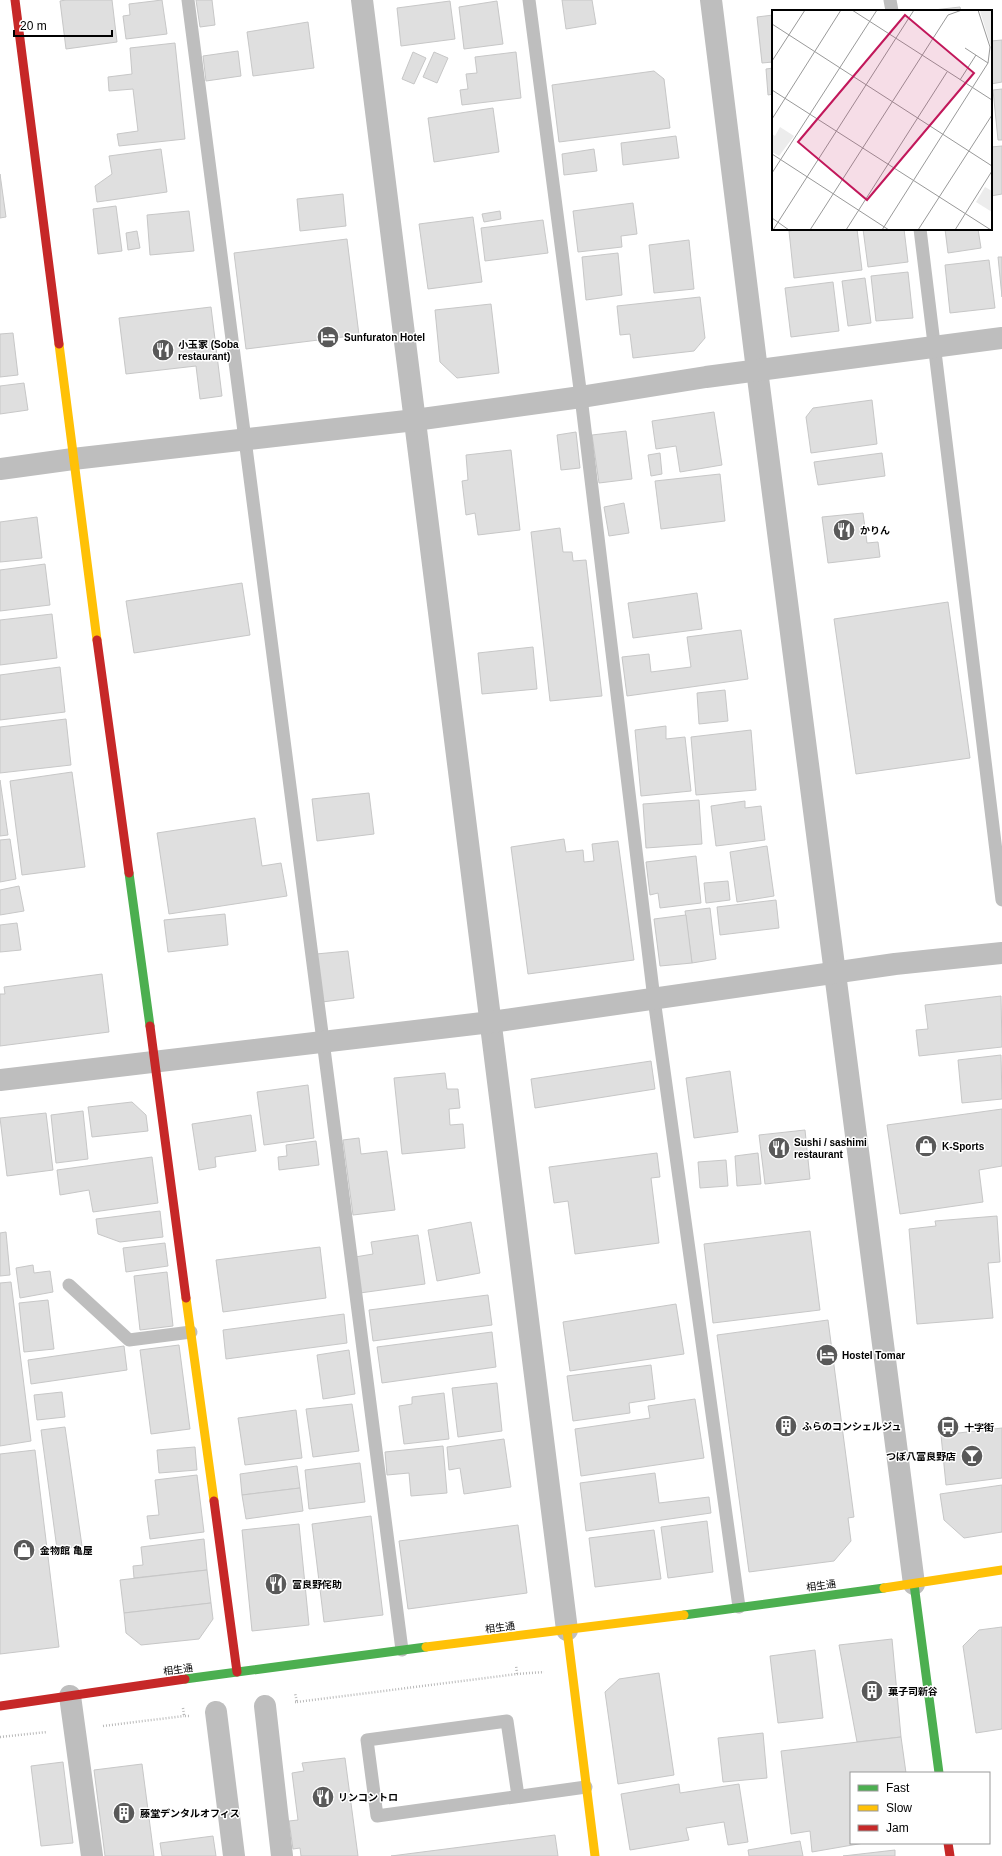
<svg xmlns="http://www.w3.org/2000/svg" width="1002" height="1856" viewBox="0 0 1002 1856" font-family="Arial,'Noto Sans JP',sans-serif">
<rect width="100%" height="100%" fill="#fff"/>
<!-- building -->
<g fill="#dfdfdf" stroke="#c7c7c7">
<polygon points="66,0 112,0 117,42 66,49 60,1"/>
<polygon points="162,0 167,34 126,39 123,16 130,15 129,4"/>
<polygon points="196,0 212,0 215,25 200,27"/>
<polygon points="562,0 592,0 596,24 566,29"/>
<polygon points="450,1 455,39 401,46 397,8"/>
<polygon points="497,1 503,44 464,49 459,7"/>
<polygon points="960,7 961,11 925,11"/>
<polygon points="773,15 773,62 762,63 757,17"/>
<polygon points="308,22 314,68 253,76 247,32"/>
<polygon points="1002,40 1002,82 991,84 991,41"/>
<polygon points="175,43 185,139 119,146 117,134 138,131 133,89 109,91 108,77 132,74 130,48"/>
<polygon points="238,51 241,76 206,81 203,56"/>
<polygon points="413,52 426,58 414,84 402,79"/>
<polygon points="434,52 448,58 437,83 423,77"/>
<polygon points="516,52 521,98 462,105 460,90 468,89 466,74 477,73 475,57"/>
<polygon points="773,68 773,94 768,95 766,69"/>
<polygon points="654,71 664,79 670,128 559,142 552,85"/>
<polygon points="1002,89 1002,140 998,140 993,90"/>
<polygon points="493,108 499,152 434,162 428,118"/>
<polygon points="676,136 679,158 623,165 621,143"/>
<polygon points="1002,146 1002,194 991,196 991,147"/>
<polygon points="161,149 167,192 97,202 95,186 112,174 109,156"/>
<polygon points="594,149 597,171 564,175 562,154"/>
<polygon points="0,174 6,217 0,218"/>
<polygon points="343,194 346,226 300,231 297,199"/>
<polygon points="633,203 637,234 621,236 622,247 578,252 573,211"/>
<polygon points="116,206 122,251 98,254 93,209"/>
<polygon points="189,211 194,251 150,255 147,215"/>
<polygon points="500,211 501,219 484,222 482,214"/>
<polygon points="473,217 482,282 428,289 419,224"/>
<polygon points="543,220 548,253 485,261 481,228"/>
<polygon points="802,229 857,229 862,270 794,278 789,231"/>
<polygon points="863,229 904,229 908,262 868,267"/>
<polygon points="945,229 978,229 981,248 948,253"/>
<polygon points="137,231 140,248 128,250 126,233"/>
<polygon points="347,239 359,335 246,349 234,253"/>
<polygon points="689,240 694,289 654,293 649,245"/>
<polygon points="618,253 622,295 586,300 582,257"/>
<polygon points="998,257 1002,257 1002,297"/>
<polygon points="989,260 995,308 950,313 945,265"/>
<polygon points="908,272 913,318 876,321 871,276"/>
<polygon points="865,278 871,323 848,326 842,281"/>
<polygon points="833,282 839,331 791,337 785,288"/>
<polygon points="700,297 705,338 694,351 633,358 630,334 620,335 617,306"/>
<polygon points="491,304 499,373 457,378 440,362 435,310"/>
<polygon points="211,307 222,396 200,399 196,366 126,374 119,318"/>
<polygon points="13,333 18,375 0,377 0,334"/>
<polygon points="24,383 28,410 0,414 0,386"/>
<polygon points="872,400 877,444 811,453 806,417 813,408"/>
<polygon points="714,412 722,465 680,472 676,446 656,449 652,421"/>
<polygon points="626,431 632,479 599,483 592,435"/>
<polygon points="576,432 580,468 561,470 557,435"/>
<polygon points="511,450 520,530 478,535 475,513 466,515 462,481 468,480 466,455"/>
<polygon points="660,453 662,474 651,476 648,455"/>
<polygon points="882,453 885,476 818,485 814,462"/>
<polygon points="720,474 725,521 661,529 655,481"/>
<polygon points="624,503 629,533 609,536 604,507"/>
<polygon points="863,513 867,543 878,542 880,557 828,563 822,517"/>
<polygon points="37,517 42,558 0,562 0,522"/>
<polygon points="560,528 563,552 572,552 573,561 586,560 602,696 550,701 531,532"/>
<polygon points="45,564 50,605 0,611 0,570"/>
<polygon points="242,583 250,635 134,653 126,601"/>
<polygon points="697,593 702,629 633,638 628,603"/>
<polygon points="948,602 970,758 856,774 834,619"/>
<polygon points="52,614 57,658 0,665 0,620"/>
<polygon points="741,630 748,679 627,696 622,657 649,654 651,672 691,667 687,637"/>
<polygon points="533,647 537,689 482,694 478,653"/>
<polygon points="60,667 65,712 0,720 0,675"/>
<polygon points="725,690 728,721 699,724 697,693"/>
<polygon points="66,719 71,765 0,773 0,727"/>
<polygon points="666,726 666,739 685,737 691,791 641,796 635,730"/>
<polygon points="751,730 756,790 696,795 691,737"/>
<polygon points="72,772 85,867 22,875 10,781"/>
<polygon points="0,780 8,835 0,836"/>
<polygon points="369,793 374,834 317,841 312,799"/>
<polygon points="699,800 702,844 646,848 643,804"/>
<polygon points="745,801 745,808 761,806 765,840 716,846 711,806"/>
<polygon points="255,818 262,866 281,863 287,896 169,914 157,833"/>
<polygon points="10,839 16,879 0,882 0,840"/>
<polygon points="564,839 566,852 583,850 584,862 594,861 592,844 618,841 634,960 528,974 511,847"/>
<polygon points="767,846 774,896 737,902 730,852"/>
<polygon points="696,856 701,903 660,908 658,893 650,895 646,862"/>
<polygon points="728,881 730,900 706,903 704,883"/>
<polygon points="19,886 24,911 0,915 0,890"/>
<polygon points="776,900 779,928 720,935 717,907"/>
<polygon points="710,908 716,959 692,963 685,911"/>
<polygon points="225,914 228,945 168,952 164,920"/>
<polygon points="686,915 692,963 660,966 654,919"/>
<polygon points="17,923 21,950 0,952 0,925"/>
<polygon points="348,951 354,998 322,1002 316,954"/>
<polygon points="102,974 109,1032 0,1046 0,994 5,994 4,987"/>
<polygon points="1001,996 1002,1047 919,1056 916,1030 928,1029 925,1005"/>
<polygon points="1001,1055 1002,1099 962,1103 958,1060"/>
<polygon points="651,1061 655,1089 535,1108 531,1079"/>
<polygon points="730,1071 738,1132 694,1138 686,1078"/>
<polygon points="445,1073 447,1089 458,1089 460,1108 449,1109 450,1125 463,1124 465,1148 402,1154 394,1078"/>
<polygon points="308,1085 314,1138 264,1145 257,1092"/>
<polygon points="132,1102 146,1115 148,1131 92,1137 88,1107"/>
<polygon points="1002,1109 1002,1166 979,1170 983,1202 900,1214 887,1125"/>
<polygon points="83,1111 88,1159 56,1163 51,1115"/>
<polygon points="46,1113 53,1170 7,1176 0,1118"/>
<polygon points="251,1115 256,1151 215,1157 216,1167 199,1170 192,1124"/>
<polygon points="805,1130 810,1179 765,1184 759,1135"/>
<polygon points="359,1138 361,1154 387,1151 395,1210 353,1215 343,1140"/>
<polygon points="316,1141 319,1165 279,1170 278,1157 287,1156 286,1145"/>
<polygon points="657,1153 660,1177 651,1178 659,1243 575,1254 568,1201 554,1203 549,1167"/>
<polygon points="758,1153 761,1184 737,1186 735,1156"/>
<polygon points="152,1157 158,1203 93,1212 89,1190 60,1195 57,1170"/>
<polygon points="726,1160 728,1186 700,1188 698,1162"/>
<polygon points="160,1211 163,1237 120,1242 98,1234 96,1219"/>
<polygon points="997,1216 1000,1262 988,1263 993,1318 917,1324 909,1229 936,1226 935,1221"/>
<polygon points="471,1222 480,1273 437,1281 428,1230"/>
<polygon points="810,1231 820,1310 713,1323 704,1244"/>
<polygon points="6,1232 10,1275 0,1276 0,1233"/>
<polygon points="418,1235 425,1284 360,1293 355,1257 373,1254 371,1242"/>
<polygon points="165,1243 168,1266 126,1272 123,1248"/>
<polygon points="320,1247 326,1298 223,1312 216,1260"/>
<polygon points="33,1265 34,1273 50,1271 53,1292 20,1298 16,1268"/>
<polygon points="167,1272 173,1326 140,1330 134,1276"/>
<polygon points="11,1282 31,1441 0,1446 0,1283"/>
<polygon points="488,1295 492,1325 373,1341 369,1310"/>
<polygon points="48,1300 54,1349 24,1352 19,1303"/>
<polygon points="676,1304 684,1354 570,1371 563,1322"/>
<polygon points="344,1314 347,1343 226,1359 223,1330"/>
<polygon points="828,1320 854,1517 848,1518 851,1541 834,1561 749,1572 717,1335"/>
<polygon points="492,1332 496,1367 382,1383 377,1347"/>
<polygon points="179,1345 190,1429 151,1434 140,1350"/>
<polygon points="124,1346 127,1370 31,1384 28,1360"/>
<polygon points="349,1350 355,1394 323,1399 317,1355"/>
<polygon points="651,1365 655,1399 629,1403 630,1413 573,1421 567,1376"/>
<polygon points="497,1383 502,1431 458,1437 452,1388"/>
<polygon points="62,1392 65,1417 37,1420 34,1395"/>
<polygon points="444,1393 449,1439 404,1444 399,1406 412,1404 412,1397"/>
<polygon points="695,1399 704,1458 581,1476 575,1429 650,1418 648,1406"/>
<polygon points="352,1404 359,1451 313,1457 306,1409"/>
<polygon points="296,1410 302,1458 245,1465 238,1418"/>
<polygon points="65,1427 82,1546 57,1549 41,1430"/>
<polygon points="1002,1428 1002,1478 946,1485 941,1435"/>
<polygon points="504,1439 511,1487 464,1494 460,1468 449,1470 447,1447"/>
<polygon points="443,1446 447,1493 411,1496 409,1473 387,1475 385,1452"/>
<polygon points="195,1447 197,1470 159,1473 157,1450"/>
<polygon points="35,1450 59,1647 0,1654 0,1454"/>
<polygon points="360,1463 365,1502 309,1509 305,1470"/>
<polygon points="297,1466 300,1488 242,1495 240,1474"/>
<polygon points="655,1473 659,1503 709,1497 711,1513 586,1531 580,1483"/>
<polygon points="197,1475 204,1532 150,1539 147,1516 159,1515 155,1480"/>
<polygon points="1002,1485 1002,1532 964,1538 944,1520 940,1494"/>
<polygon points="300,1488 303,1511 246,1519 242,1495"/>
<polygon points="371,1516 383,1615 324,1622 312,1524"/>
<polygon points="707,1521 713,1572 668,1578 661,1527"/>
<polygon points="299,1524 309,1625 252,1631 242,1530"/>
<polygon points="518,1525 527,1593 408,1609 399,1541"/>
<polygon points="654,1530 661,1579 595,1587 589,1538"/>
<polygon points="204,1539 207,1570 134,1578 133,1566 143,1565 141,1547"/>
<polygon points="207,1570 211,1603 124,1613 120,1580"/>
<polygon points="211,1603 213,1619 199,1639 141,1645 126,1633 124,1613"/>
<polygon points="1002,1627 1002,1729 976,1733 963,1646 979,1630"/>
<polygon points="892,1639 901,1737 857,1742 839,1645"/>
<polygon points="815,1650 823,1718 778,1723 770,1656"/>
<polygon points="659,1673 674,1775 618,1784 605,1692 619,1679"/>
<polygon points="763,1733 767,1778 723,1782 718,1738"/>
<polygon points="901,1737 906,1773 851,1773 851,1843 864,1843 812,1852 810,1831 791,1834 781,1751"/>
<polygon points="345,1758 358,1856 301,1856 300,1848 293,1849 289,1821 298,1820 292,1773 304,1771 302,1763"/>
<polygon points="63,1762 73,1843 41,1846 31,1766"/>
<polygon points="142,1764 154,1856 105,1856 94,1770"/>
<polygon points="679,1784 680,1793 739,1784 748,1842 728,1845 724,1822 686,1828 689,1840 630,1850 621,1794"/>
<polygon points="555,1835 558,1856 391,1856"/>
<polygon points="213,1836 216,1856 162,1856 160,1843"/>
<polygon points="800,1841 803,1856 749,1856 748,1850"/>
<polygon points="895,1850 895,1856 843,1856"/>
</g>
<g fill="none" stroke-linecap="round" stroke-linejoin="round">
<!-- path -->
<g stroke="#b9b9b9" stroke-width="2.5" stroke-dasharray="1 2" stroke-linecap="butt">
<polyline points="517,1674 544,1672"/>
<polyline points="295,1702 297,1702 295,1693"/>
<polyline points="297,1702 517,1674 516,1665"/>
<polyline points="183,1708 184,1716 189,1716"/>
<polyline points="103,1726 184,1716"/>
<polyline points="0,1737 47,1732"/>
</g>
<!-- lane -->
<g stroke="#bebebe" stroke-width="13">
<path d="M188 0C255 551 328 1101 402 1650"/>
<polyline points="529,0 581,397 654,999 739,1607"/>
<polyline points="890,0 892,11"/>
<polyline points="920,229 1002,900"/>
<polyline points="69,1285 129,1340 191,1332"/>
<polyline points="518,1796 507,1721 367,1740 377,1816 586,1787"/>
</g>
<!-- street -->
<g stroke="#bebebe" stroke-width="22">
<polyline points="362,0 567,1630"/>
<polyline points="711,0 757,370 914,1584"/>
<polyline points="0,469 73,459 415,420 581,397 706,377 1002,338"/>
<polyline points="0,1080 491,1022 895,964 1002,953"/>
<polyline points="70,1696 92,1856"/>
<polyline points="265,1706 282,1856"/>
<polyline points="216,1712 234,1856"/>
</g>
<!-- fast -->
<g stroke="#4caf50" stroke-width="9">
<polyline points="129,873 150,1026"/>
<polyline points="914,1584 939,1773"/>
<polyline points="684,1615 884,1588"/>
<polyline points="185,1679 426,1647"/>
</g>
<!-- slow -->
<g stroke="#ffc107" stroke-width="9">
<polyline points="59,344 97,640"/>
<polyline points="186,1298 214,1501"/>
<polyline points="884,1588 1002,1570"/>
<polyline points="567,1630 595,1856"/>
<polyline points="426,1647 684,1615"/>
</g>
<!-- jam -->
<g stroke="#c62828" stroke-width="9">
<polyline points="15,0 59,344"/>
<polyline points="97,640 129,873"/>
<polyline points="150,1026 186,1298"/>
<polyline points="214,1501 237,1672"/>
<polyline points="0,1706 185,1679"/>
<polyline points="948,1843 950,1856"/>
</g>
</g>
<!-- icons -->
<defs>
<g id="hotel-disc" transform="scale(1.15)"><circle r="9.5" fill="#595959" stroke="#fff"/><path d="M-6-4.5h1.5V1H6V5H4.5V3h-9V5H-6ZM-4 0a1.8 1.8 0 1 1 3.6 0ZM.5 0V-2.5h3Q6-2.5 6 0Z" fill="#fff"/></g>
<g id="restaurant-disc" transform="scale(1.15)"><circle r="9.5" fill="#595959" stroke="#fff"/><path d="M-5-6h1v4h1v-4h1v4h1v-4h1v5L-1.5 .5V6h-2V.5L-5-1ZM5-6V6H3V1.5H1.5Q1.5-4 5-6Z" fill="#fff"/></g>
<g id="shop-disc" transform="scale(1.15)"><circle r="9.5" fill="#595959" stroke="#fff"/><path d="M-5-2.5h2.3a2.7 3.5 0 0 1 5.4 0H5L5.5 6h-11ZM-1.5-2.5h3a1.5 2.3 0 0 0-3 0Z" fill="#fff"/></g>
<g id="building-disc" transform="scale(1.15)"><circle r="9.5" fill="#595959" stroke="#fff"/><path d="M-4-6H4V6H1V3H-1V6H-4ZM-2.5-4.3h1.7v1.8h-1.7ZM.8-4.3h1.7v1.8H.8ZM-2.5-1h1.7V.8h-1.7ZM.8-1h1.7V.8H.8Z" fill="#fff"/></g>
<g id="bus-disc" transform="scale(1.15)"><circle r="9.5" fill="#595959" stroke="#fff"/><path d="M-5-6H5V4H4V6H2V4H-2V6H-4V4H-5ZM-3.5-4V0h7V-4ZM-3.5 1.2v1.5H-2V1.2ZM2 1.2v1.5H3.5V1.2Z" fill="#fff"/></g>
<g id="bar-disc" transform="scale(1.15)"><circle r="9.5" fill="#595959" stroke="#fff"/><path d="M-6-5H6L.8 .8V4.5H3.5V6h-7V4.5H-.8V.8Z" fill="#fff"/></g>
</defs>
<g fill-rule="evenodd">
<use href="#hotel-disc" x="328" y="337"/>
<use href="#restaurant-disc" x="163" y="350"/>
<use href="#restaurant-disc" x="844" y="530"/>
<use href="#shop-disc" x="926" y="1146"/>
<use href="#restaurant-disc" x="779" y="1148"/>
<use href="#hotel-disc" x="827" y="1355"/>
<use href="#building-disc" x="786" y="1426"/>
<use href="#bus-disc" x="948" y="1427"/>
<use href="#bar-disc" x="972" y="1456"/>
<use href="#shop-disc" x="24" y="1550"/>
<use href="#restaurant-disc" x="276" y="1584"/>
<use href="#building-disc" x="872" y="1691"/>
<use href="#restaurant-disc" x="323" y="1797"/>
<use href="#building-disc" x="124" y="1813"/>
</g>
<g text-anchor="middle" stroke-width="3" stroke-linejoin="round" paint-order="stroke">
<!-- poi labels -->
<g font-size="10" font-weight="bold" fill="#000" stroke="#fff" text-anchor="start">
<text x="344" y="341">Sunfuraton Hotel</text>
<text x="178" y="348">小玉家 (Soba<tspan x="178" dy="12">restaurant)</tspan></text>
<text x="860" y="534">かりん</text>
<text x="794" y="1146">Sushi / sashimi<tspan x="794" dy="12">restaurant</tspan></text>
<text x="942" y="1150">K-Sports</text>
<text x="842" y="1359">Hostel Tomar</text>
<text x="802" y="1430">ふらのコンシェルジュ</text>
<text x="964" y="1431">十字街</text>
<text x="956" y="1460" text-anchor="end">つぼ八富良野店</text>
<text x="40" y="1554">金物館 亀屋</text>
<text x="292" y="1588">富良野侘助</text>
<text x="888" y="1695">菓子司新谷</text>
<text x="338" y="1801">リンコントロ</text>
<text x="140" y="1817">藤堂デンタルオフィス</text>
</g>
<!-- street labels -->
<g font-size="10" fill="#000" stroke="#fff">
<text transform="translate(821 1585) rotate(-8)" y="4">相生通</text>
<text transform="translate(500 1627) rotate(-7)" y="4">相生通</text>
<text transform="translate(178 1669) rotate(-8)" y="4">相生通</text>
</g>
</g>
<!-- overview -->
<g transform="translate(772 10)">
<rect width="220" height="220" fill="#fff"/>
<path d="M220 0V40L208 1ZM8 117 22 126 7 146 0 142V124L3 126ZM213 177 220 181V202L204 192Z" fill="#ececec"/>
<path fill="none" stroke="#999" stroke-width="1" d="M80 0 220 90M0 14 220 156M193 38 216 53M0 51 33 0M188 70 204 45M0 80 219 220M0 109 69 0M0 144 117 220M0 163 105 0M0 208 17 220M1 220 142 0M38 220 176 5 190 0M74 220 175 62M110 220 216 53 218 37 206 0M146 220 220 105M183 220 220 161"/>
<path fill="#c2185b" fill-opacity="0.15" stroke="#c2185b" stroke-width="2" d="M133 5 202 63 95 190 26 132Z"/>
<rect width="220" height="220" fill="none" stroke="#000" stroke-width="2"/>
</g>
<!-- legend -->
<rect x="850" y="1772" width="140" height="72" fill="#ffffff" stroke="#999999"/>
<rect x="858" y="1785" width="20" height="6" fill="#4caf50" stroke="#999999"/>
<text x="886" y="1792" font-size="12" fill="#000000">Fast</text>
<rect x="858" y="1805" width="20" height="6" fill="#ffc107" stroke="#999999"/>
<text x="886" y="1812" font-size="12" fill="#000000">Slow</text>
<rect x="858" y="1825" width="20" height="6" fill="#c62828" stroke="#999999"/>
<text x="886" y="1832" font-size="12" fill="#000000">Jam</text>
<!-- scale -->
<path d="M14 30v6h98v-6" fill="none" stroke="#000000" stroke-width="2"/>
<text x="20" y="30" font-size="12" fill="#000000" stroke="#ffffff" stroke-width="3" paint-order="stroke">20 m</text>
</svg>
